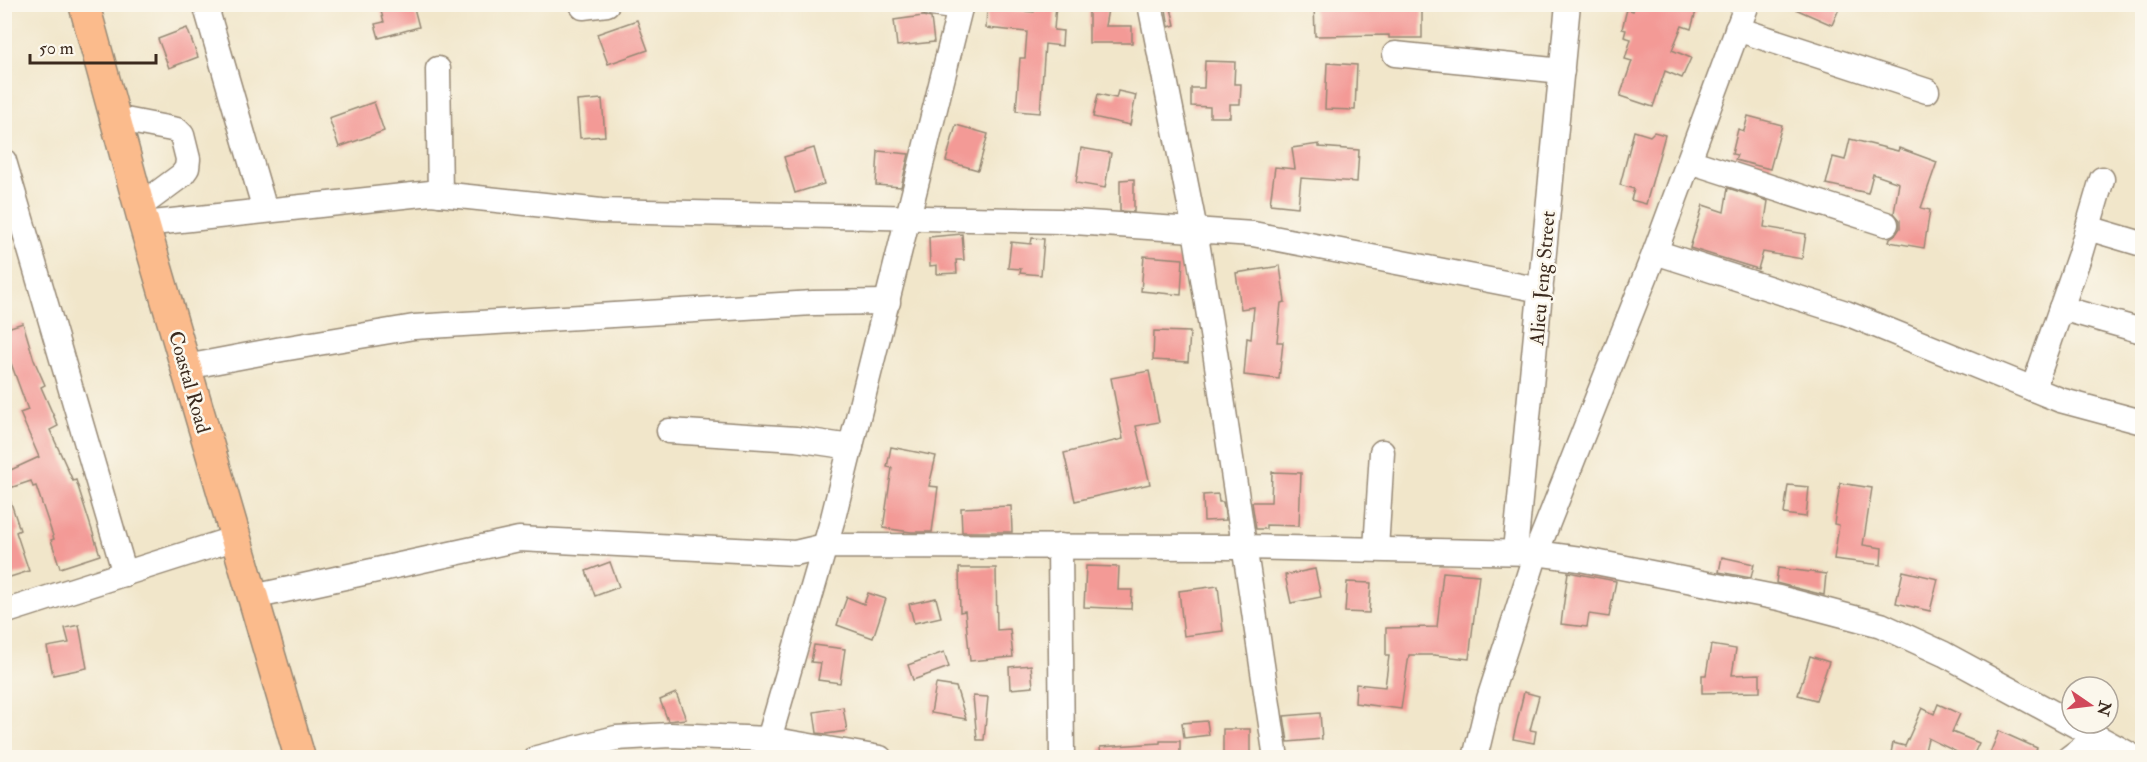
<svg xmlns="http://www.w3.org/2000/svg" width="2147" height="762" viewBox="0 0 2147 762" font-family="'IM FELL Double Pica',serif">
<rect width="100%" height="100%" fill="#fbf7ec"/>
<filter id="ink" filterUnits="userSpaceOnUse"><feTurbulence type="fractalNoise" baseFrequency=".0167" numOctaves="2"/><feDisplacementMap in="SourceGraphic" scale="12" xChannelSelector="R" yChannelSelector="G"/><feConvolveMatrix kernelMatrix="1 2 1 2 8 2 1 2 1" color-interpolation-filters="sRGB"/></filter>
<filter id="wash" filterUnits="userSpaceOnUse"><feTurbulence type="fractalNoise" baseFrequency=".008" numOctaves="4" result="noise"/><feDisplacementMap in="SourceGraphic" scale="24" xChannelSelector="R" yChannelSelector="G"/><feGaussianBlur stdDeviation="1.35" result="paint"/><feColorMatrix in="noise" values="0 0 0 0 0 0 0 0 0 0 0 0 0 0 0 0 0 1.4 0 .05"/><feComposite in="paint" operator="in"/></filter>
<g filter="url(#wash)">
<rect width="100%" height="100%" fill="#f1e6ca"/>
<g id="blocks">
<!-- building -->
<g fill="#f39a96">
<polygon points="379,4 413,4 419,27 379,38 375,24 384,22"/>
<polygon points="1035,4 1056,4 1054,30 1063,31 1062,46 1045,44 1040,113 1016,111 1020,58 1025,58 1027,32 986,28 987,8 1034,12"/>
<polygon points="1089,4 1109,4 1105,26 1132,26 1132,43 1089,43"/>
<polygon points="1314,4 1422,5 1422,38 1389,38 1389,35 1315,36"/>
<polygon points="1635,4 1698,4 1691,29 1682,26 1672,50 1691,58 1682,78 1665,71 1653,107 1620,96 1632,61 1625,59 1631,39 1624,37 1626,30 1622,29 1627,9 1633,11"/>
<polygon points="1784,4 1841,4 1832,25"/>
<polygon points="1171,8 1175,25 1169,27 1166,9"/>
<polygon points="923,16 931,18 934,42 897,46 894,20"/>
<polygon points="637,20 648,50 608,64 597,34"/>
<polygon points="187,28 198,57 169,68 158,39"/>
<polygon points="1205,61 1235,62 1234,84 1241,84 1240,104 1230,104 1230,117 1210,117 1210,107 1191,106 1191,88 1204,88"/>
<polygon points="1327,63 1357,65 1355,110 1325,109"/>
<polygon points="1118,91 1136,95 1130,125 1093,117 1098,94 1116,98"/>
<polygon points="602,99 605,136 580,138 577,101"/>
<polygon points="374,102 384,131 339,147 329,118"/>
<polygon points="1748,116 1782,125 1770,169 1735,160 1737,155 1732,154 1738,129 1744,131"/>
<polygon points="956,125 988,134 978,170 946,161"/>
<polygon points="1634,131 1650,136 1654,132 1665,135 1646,204 1631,200 1634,189 1620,185"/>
<polygon points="1850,139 1898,151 1899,148 1937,162 1921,208 1930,210 1924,248 1889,242 1890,238 1896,234 1900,228 1900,220 1894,213 1899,183 1873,174 1868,193 1826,184 1833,157 1845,160"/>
<polygon points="1319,144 1319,147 1359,150 1357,182 1301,178 1298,207 1270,204 1275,167 1295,169 1292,148"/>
<polygon points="814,148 824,184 795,193 784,157"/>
<polygon points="1081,148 1111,153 1105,188 1076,183"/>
<polygon points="878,151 909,154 901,187 876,185"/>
<polygon points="1134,179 1134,212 1120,211 1120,180"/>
<polygon points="1728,188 1768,201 1764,227 1806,234 1802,259 1763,252 1758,269 1690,248 1703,205 1724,212"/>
<polygon points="962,234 964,260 956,260 957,273 937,274 937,265 930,266 929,237"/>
<polygon points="1032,238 1044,239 1041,275 1020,273 1021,269 1008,268 1011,242 1031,244"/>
<polygon points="1144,256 1183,259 1181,295 1141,291"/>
<polygon points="1280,266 1285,302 1281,303 1277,342 1283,342 1279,379 1244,375 1247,338 1251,339 1254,307 1241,309 1236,273"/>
<polygon points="23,323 34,360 45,385 41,387 58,426 50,430 73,481 76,480 100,555 60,568 51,540 54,539 36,486 33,487 31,481 4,490 4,473 39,457 20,413 28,410 4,344 4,329"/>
<polygon points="1154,331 1190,332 1188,362 1153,360"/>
<polygon points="1149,371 1159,422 1136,426 1150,484 1075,501 1064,453 1123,439 1111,378"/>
<polygon points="891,447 936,456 929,486 938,487 932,532 911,532 883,528 892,468 887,467"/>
<polygon points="1272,472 1301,473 1299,526 1266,525 1266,529 1256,529 1252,502 1271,502"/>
<polygon points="1840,483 1872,488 1863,545 1882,548 1881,565 1834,559 1839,525 1834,524"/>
<polygon points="1788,485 1809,487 1806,517 1784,514"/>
<polygon points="4,491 7,491 20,530 16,532 29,571 4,579"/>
<polygon points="1218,494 1219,502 1223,502 1226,520 1204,521 1203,495"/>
<polygon points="1011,506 1012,532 962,532 961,508"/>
<polygon points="1722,557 1754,564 1751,578 1719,572"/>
<polygon points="610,562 619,587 595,596 586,571"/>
<polygon points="1086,566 1119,567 1118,590 1132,590 1131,609 1084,607"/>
<polygon points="959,568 996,568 997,630 1010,629 1013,657 970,661 965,611 960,612"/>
<polygon points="1778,568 1826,574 1824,595 1776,583"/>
<polygon points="1315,569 1321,597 1291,603 1285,575"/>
<polygon points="1903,571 1938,579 1930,611 1896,603"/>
<polygon points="1443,572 1479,575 1469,659 1434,655 1409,655 1401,709 1355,703 1356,684 1385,687 1389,656 1386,656 1386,628 1437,627"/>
<polygon points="1568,572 1616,581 1609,617 1589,614 1587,627 1561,624"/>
<polygon points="1347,582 1371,583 1369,613 1345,612"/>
<polygon points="1218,586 1223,631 1184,636 1179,591"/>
<polygon points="868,593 886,599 873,638 837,625 847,597 864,604"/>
<polygon points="936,598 941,617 914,623 909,604"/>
<polygon points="79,625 87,668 53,675 47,647 69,643 65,628"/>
<polygon points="814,645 845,649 840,683 818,680 821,663 811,662"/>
<polygon points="1711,645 1736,649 1732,675 1760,674 1760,692 1702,693 1702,675 1706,675"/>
<polygon points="944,652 949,667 913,680 908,665"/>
<polygon points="1810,656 1829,662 1816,700 1798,695"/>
<polygon points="1031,665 1033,687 1010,689 1009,667"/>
<polygon points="936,684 956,687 966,719 931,713"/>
<polygon points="1524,692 1539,696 1530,730 1536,731 1534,743 1513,739"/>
<polygon points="676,693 686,719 668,721 660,700"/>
<polygon points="973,696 988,697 984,740 977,740"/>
<polygon points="1938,704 1960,714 1952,732 1979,743 1972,758 1957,758 1959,753 1928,738 1925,751 1930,752 1930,758 1890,758 1893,743 1905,746 1922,708 1934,714"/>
<polygon points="843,707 847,731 826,734 817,733 814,712"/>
<polygon points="1320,713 1322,739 1288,742 1284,716"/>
<polygon points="1207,721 1209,735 1184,738 1182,723"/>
<rect x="1223" y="729" width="27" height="29"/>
<polygon points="1999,731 2037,748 2033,758 1988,758"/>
<polygon points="1160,741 1180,741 1180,758 1101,758 1100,747 1160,743"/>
</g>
</g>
</g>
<g filter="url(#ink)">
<use href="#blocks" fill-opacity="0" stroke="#968874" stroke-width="1.5"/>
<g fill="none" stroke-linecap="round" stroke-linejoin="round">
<!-- minor casing -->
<g stroke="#968874" stroke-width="27">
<g id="minor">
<polyline points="205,4 265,210"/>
<polyline points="583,4 583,7 607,4"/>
<polyline points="931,4 960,8"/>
<polyline points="1150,4 1195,230 1215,352 1276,758"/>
<polyline points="1737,29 1927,91"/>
<polyline points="1395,54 1562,71"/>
<polyline points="438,69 440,194"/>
<polyline points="115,118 177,130 182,135 188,159 187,168 182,175 139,207"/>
<polyline points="4,161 125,574"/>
<polyline points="1689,161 1886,224"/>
<polyline points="144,224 431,193 601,211 1059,221 1253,234 1541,290"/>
<polyline points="2088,228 2142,244"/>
<polyline points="1655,252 1846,313 2060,400 2142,422"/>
<polyline points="2061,308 2142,331"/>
<polyline points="186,367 282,349 414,327 813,303 888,302"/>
<polyline points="2033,389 2080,254 2102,179"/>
<polyline points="669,431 796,439 851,447"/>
<polyline points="1060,546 1062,758"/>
<polyline points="1376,549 1382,452"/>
<polyline points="1515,551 1568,4"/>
<polyline points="253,597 519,539 795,553 825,546 1243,547 1536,553 1580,559 1779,598 1881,625 1944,654 2136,758"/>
<polyline points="4,612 236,538"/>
<polyline points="537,758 616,738 670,735 769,739 880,758"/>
<polyline points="766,758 769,739 833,518 961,4"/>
<polyline points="1475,758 1489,699 1536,553 1655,252 1747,4"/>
<polyline points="2069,758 2097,737"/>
</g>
</g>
<!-- major casing -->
<g stroke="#968874" stroke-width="33">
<polyline id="major" points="84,4 144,224 300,758"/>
</g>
<!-- minor -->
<use href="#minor" stroke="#fff" stroke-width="24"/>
<!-- major -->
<use href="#major" stroke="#fbbb8c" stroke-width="30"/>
</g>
</g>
<g text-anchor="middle" stroke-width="5" stroke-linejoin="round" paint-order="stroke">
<!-- street labels -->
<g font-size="20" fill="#3b2a1e" stroke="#fbf7ec">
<text transform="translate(1542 278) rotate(-85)" y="7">Alieu Jeng Street</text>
<text transform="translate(190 382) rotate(74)" y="7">Coastal Road</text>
</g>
</g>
<!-- margin -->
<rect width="2147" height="762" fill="none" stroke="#fbf7ec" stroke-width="24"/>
<!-- north arrow -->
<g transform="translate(2090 705) rotate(104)"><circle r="28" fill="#fbf7ec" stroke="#aea59a" stroke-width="1.5"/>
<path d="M0-4.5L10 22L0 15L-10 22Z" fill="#d1495b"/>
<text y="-9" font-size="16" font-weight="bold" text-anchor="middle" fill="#3b2a1e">N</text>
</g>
<!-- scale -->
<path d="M30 54v9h126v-9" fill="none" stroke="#3b2a1e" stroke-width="3"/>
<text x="39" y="54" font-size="18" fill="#3b2a1e" stroke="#fbf7ec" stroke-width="4.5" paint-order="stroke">50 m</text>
</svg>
